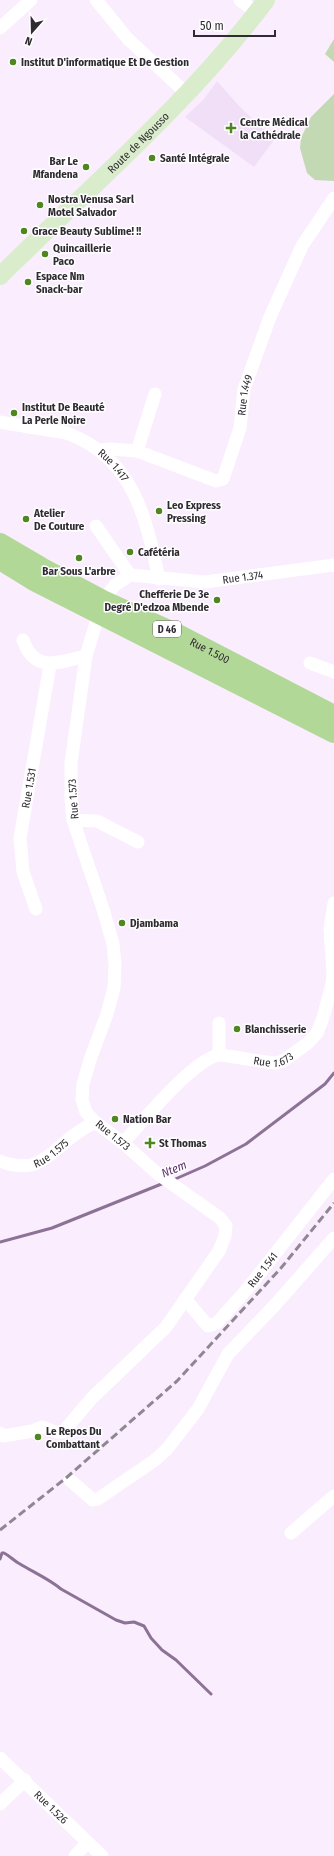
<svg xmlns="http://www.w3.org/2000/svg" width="334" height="1856" viewBox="0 0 334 1856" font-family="'Fira Sans Condensed',sans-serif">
<rect width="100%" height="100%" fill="#faedfe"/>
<!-- built -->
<polygon fill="#f0dff6" points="217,81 239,106 274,140 254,167 185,117 204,99"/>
<!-- grass -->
<g fill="#c2d9b4">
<polygon points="334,39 334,62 325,54"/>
<polygon points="334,94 334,181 315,180 307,173 300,148 301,138 311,117"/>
</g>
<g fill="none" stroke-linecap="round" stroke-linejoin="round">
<!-- stream -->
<g stroke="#8c7295" stroke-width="3">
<polyline points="173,1180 205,1166 246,1144 325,1084 334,1073"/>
<polyline points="0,1242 52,1228 164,1183"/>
<path d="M0 1559 2 1553H4C10 1556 14 1561 20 1564 33 1572 49 1579 61 1589L116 1620 125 1623 134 1622 144 1626 151 1638 162 1650 176 1660 211 1694"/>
</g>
<!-- minor -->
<g stroke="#fff" stroke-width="13">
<polyline points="96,0 128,39 187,94"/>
<polyline points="240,0 257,13"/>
<polyline points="0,28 31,0"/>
<path id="s1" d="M0 422C16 425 32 428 48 430 55 431 63 432 69 434 134 459 146 518 159 579"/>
<path id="s2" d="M99 450 111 449 137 451 216 481 223 479 240 428 244 389 270 317 302 246 334 198"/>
<polyline points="137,451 155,394"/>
<polyline points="96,526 130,575"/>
<path d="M23 640C35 674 59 662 86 656"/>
<polyline points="310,663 334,672"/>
<polyline points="73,820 97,821 138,842"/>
<path id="s3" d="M36 909 23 872 20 838 50 665"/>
<polyline points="219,1055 219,1023"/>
<path id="s4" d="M123 1143C143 1121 191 1062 218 1055 224 1054 264 1063 276 1063L283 1061 308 1043 317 1033 323 1018 332 984 333 973 330 928 334 903"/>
<path id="s5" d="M0 1161C34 1174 45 1159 69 1139 77 1132 86 1127 95 1122"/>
<path id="s6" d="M185 1299 208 1326 217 1323 248 1288 334 1179"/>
<path id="s7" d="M0 1433 3 1436 32 1431 42 1427 56 1432H63L92 1398 166 1327 219 1251 225 1236 226 1226 220 1218 158 1174 123 1143 95 1122 86 1112 82 1100 83 1084 90 1060 107 1014 114 988 115 965 113 944 104 912 73 820 71 799V763L86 656 103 600 115 585 130 575 205 582 334 565"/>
<polyline points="70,1480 93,1500 98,1499 155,1460 167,1449 198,1409 228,1354 275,1305 334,1238"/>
<polyline points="291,1533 334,1496"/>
<path id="s8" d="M0 1758 102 1856"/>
<polyline points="0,1804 25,1780"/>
<polyline points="75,1856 87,1843"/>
</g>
<!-- secondary -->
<path stroke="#d9eccb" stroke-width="18" id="s9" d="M0 276C91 186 190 102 266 0"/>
<!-- primary -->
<g stroke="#b2d897" stroke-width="20">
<path id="s10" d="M0 543 41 567 103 600 180 635 334 715"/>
<polyline points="0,560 34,581 334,733"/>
</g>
<!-- rail -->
<polyline stroke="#8f8792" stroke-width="3" stroke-dasharray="8 4" stroke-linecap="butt" points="0,1530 66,1478 177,1381 281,1268 334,1203"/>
</g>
<!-- markers -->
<g fill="#4f8620" stroke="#fff" stroke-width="1.5">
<circle cx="13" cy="62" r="4"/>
<path d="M229 122h4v4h4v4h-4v4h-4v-4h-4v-4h4z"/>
<circle cx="152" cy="158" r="4"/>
<circle cx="86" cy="167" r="4"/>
<circle cx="40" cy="205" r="4"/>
<circle cx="24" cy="231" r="4"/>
<circle cx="45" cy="254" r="4"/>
<circle cx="28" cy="282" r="4"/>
<circle cx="14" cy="413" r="4"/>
<circle cx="159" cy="511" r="4"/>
<circle cx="26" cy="519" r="4"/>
<circle cx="130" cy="552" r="4"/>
<circle cx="79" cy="558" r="4"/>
<circle cx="217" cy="600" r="4"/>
<circle cx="122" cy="923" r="4"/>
<circle cx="237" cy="1029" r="4"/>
<circle cx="115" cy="1119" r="4"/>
<path d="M148 1137h4v4h4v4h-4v4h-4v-4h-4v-4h4z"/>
<circle cx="38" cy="1437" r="4"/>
</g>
<g text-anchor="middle" stroke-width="3" stroke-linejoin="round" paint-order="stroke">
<!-- shield labels -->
<rect fill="#fff" stroke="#6e6b70" stroke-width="1" x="153" y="621" width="28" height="16" rx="3"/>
<g font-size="10" font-weight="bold" fill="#302b32">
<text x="167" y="633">D 46</text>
</g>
<!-- poi labels -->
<g font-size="11" font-weight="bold" fill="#302b32" stroke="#fff" text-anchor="start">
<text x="21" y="66">Institut D'informatique Et De Gestion</text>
<text x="240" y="126">Centre Médical<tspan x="240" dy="13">la Cathédrale</tspan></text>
<text x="160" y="162">Santé Intégrale</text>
<text x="78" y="165" text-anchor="end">Bar Le<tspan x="78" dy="13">Mfandena</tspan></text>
<text x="48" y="203">Nostra Venusa Sarl<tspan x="48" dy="13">Motel Salvador</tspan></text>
<text x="32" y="235">Grace Beauty Sublime! !!</text>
<text x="53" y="252">Quincaillerie<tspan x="53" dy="13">Paco</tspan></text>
<text x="36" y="280">Espace Nm<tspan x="36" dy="13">Snack-bar</tspan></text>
<text x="22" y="411">Institut De Beauté<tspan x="22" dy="13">La Perle Noire</tspan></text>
<text x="167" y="509">Leo Express<tspan x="167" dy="13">Pressing</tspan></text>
<text x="34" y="517">Atelier<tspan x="34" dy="13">De Couture</tspan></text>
<text x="138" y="556">Cafétéria</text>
<text x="79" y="575" text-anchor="middle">Bar Sous L'arbre</text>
<text x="209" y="598" text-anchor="end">Chefferie De 3e<tspan x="209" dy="13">Degré D'edzoa Mbende</tspan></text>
<text x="130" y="927">Djambama</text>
<text x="245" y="1033">Blanchisserie</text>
<text x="123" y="1123">Nation Bar</text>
<text x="159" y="1147">St Thomas</text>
<text x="46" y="1435">Le Repos Du<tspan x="46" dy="13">Combattant</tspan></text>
</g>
<!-- street labels -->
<g font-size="11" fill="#302b32" stroke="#fff">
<text dy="4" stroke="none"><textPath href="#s9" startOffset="192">Route de Ngousso</textPath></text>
<text dy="4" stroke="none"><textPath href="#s2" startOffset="217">Rue 1.449</textPath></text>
<text dy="4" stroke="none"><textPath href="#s1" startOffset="125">Rue 1.417</textPath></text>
<text dy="4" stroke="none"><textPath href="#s7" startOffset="1192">Rue 1.374</textPath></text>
<text dy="4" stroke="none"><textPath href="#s10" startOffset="236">Rue 1.500</textPath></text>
<text dy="4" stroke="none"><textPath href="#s3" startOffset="124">Rue 1.531</textPath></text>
<text transform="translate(73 799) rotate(-94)" y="4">Rue 1.573</text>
<text dy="4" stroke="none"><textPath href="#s4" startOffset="187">Rue 1.673</textPath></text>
<text transform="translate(113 1135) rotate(39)" y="4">Rue 1.573</text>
<text dy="4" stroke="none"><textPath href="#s5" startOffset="55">Rue 1.575</textPath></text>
<text dy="4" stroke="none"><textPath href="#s6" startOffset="115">Rue 1.541</textPath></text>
<text dy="4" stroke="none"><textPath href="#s8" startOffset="71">Rue 1.526</textPath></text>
</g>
<!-- water labels -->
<g font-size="12" font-style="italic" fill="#5d306b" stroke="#fff">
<text transform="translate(174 1169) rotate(-22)" y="4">Ntem</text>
</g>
</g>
<!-- north arrow -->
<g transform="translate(32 32) rotate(200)" stroke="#ffffff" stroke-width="3" paint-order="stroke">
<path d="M0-3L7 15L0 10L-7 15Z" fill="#302b32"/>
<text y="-6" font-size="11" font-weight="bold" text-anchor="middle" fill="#302b32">N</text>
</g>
<!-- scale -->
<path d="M194 30v6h81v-6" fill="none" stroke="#302b32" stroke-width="2"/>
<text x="200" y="30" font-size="12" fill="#302b32" stroke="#ffffff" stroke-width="3" paint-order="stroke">50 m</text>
</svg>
